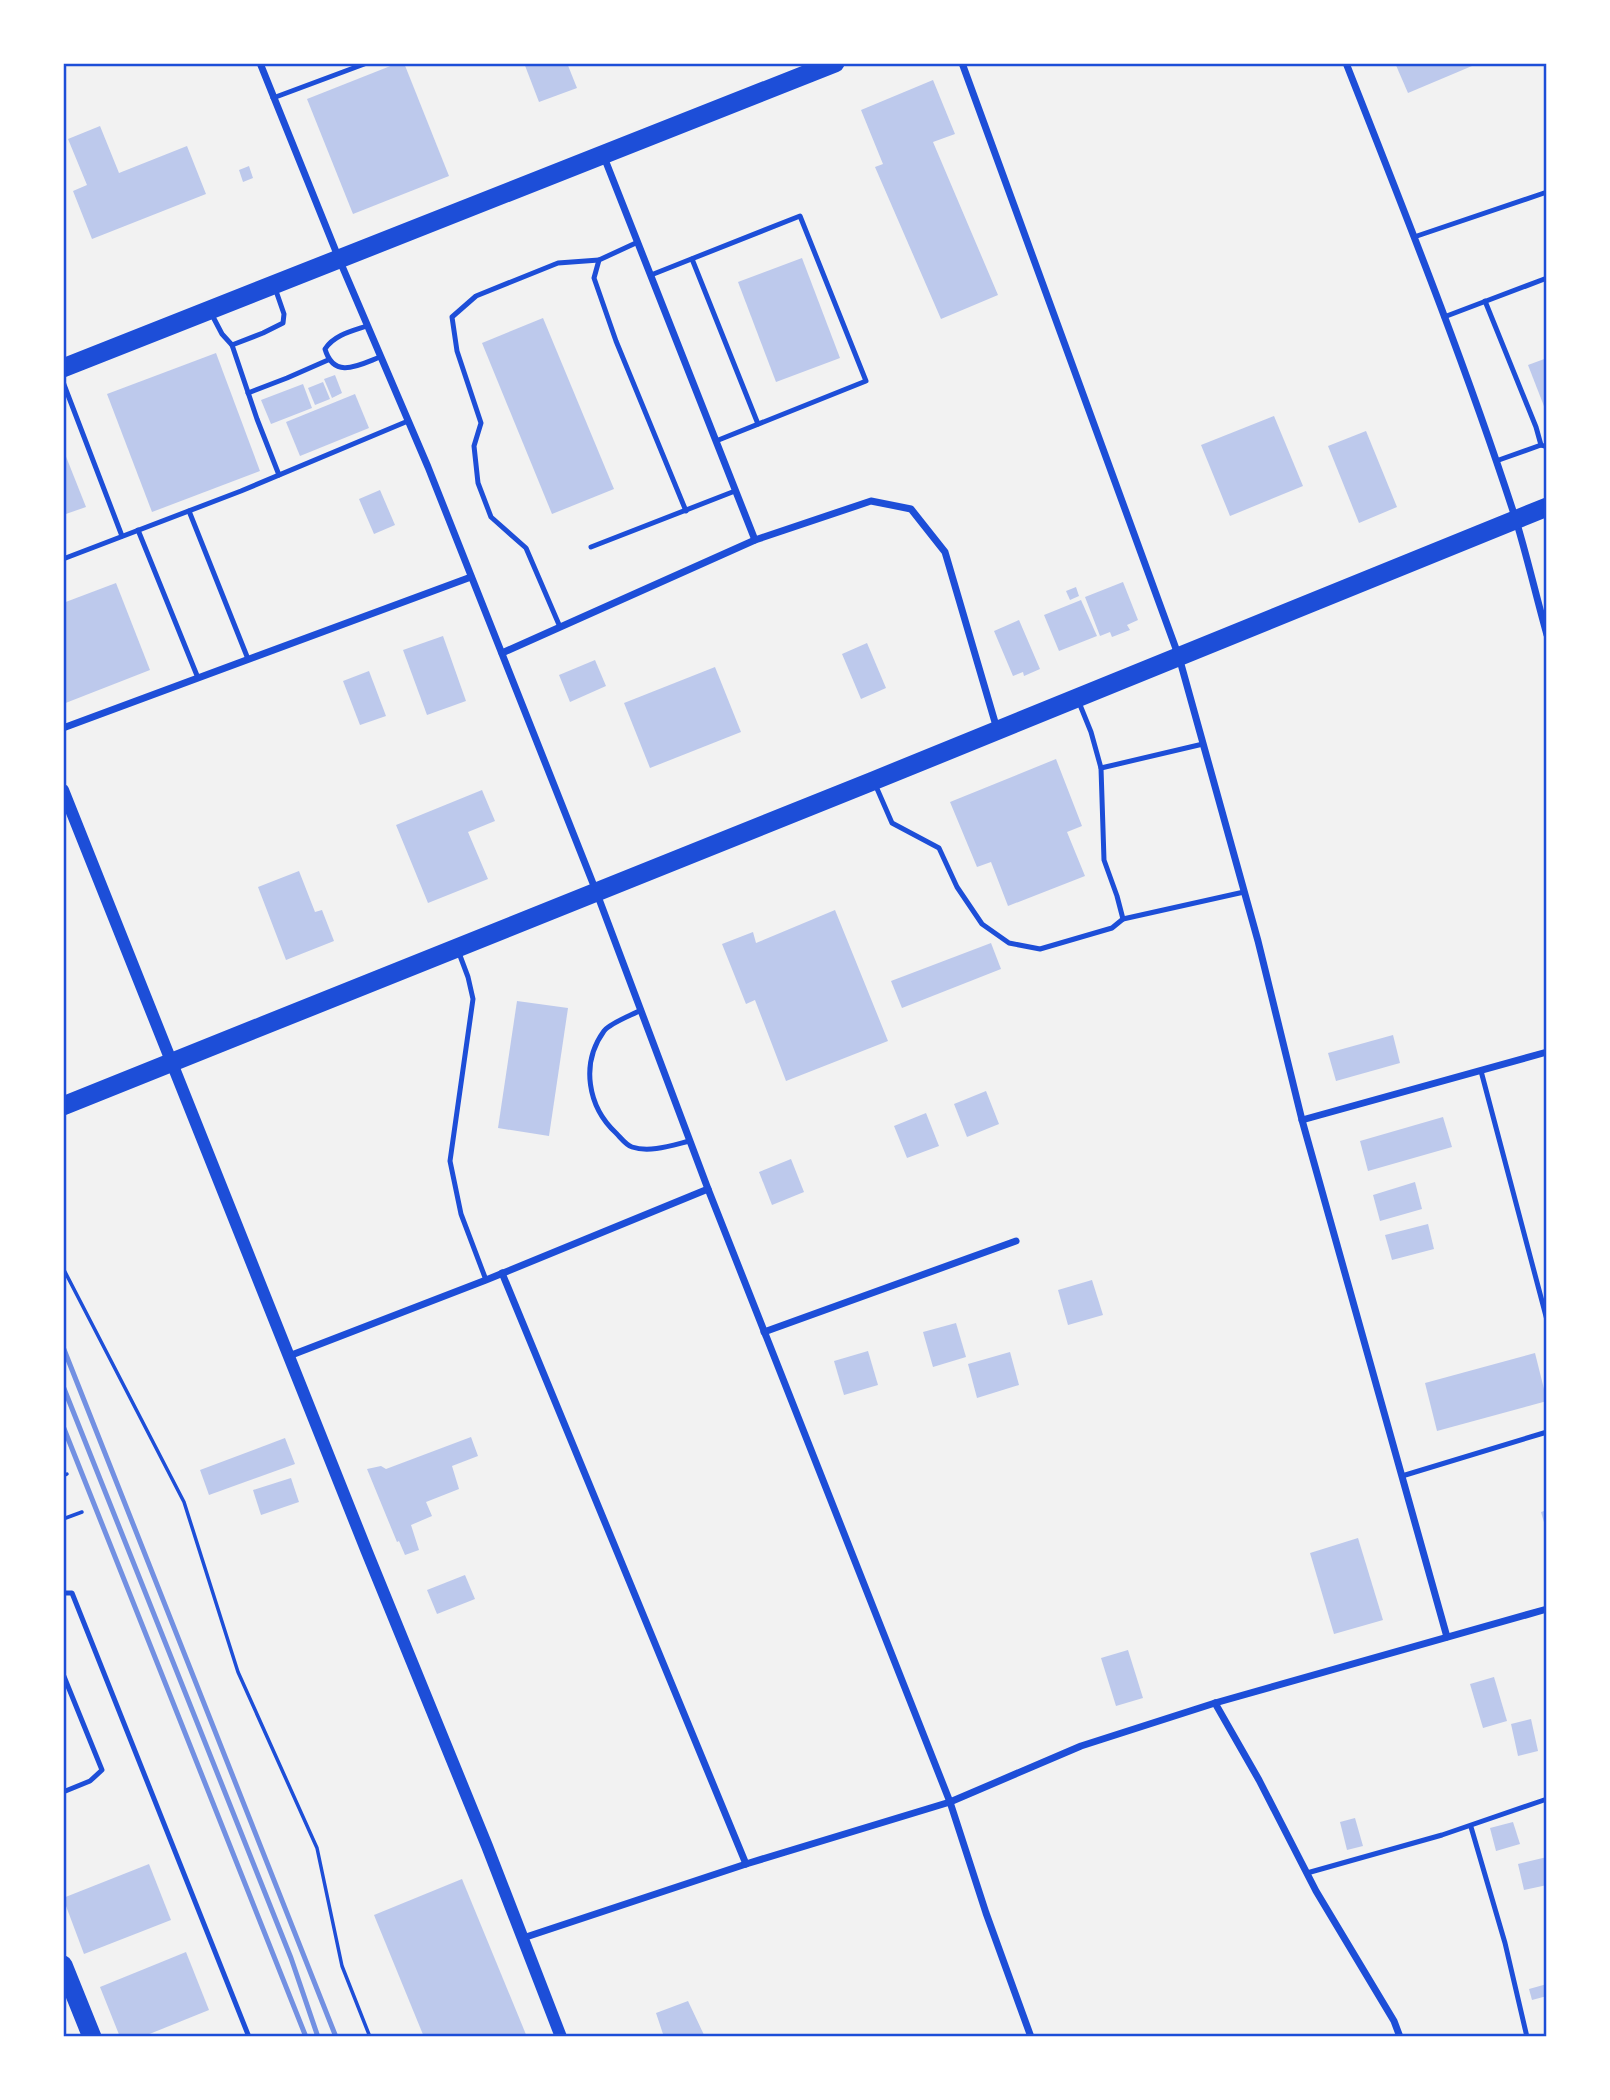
<svg xmlns="http://www.w3.org/2000/svg" width="1610" height="2100" viewBox="0 0 1610 2100" font-family="Figtree,sans-serif">
<rect width="100%" height="100%" fill="#f2f2f2"/>
<!-- building -->
<g fill="#bdc9ec">
<polygon points="398,63 404,63 449,176 353,214 307,99"/>
<polygon points="524,63 567,63 577,88 539,102"/>
<polygon points="1395,63 1471,63 1472,66 1408,93"/>
<polygon points="933,80 955,134 933,142 998,295 941,319 875,167 883,164 861,110"/>
<polygon points="100,126 119,173 187,146 206,194 92,239 73,191 87,185 68,139"/>
<polygon points="249,166 253,178 243,182 239,170"/>
<polygon points="802,258 840,358 776,382 738,282"/>
<polygon points="543,318 614,489 552,514 482,343"/>
<polygon points="216,353 260,471 152,512 107,394"/>
<polygon points="1547,358 1547,414 1528,365"/>
<polygon points="335,375 342,393 332,398 324,379"/>
<polygon points="323,382 330,399 315,405 308,388"/>
<polygon points="303,384 312,408 271,424 261,400"/>
<polygon points="355,394 369,428 300,456 286,422"/>
<polygon points="1274,416 1303,486 1230,516 1201,445"/>
<polygon points="1366,431 1397,507 1359,523 1328,446"/>
<polygon points="63,449 86,507 63,515"/>
<polygon points="380,490 395,525 374,534 359,499"/>
<polygon points="1123,582 1138,620 1127,625 1130,630 1112,637 1110,632 1100,636 1085,597"/>
<polygon points="116,583 150,670 63,704 63,603"/>
<polygon points="1076,587 1079,596 1070,600 1066,591"/>
<polygon points="1081,600 1097,636 1059,651 1044,615"/>
<polygon points="1019,620 1040,669 1024,676 1023,672 1013,676 994,631"/>
<polygon points="443,636 466,701 427,715 403,650"/>
<polygon points="867,643 886,688 861,699 842,654"/>
<polygon points="595,660 606,686 570,702 559,675"/>
<polygon points="715,667 741,732 650,768 624,703"/>
<polygon points="369,671 386,716 360,725 343,681"/>
<polygon points="1056,759 1082,826 1067,832 1085,876 1008,906 991,862 977,867 950,802"/>
<polygon points="482,790 495,821 468,832 488,879 428,903 396,825"/>
<polygon points="299,871 315,912 322,910 334,941 286,960 258,887"/>
<polygon points="835,910 888,1041 786,1081 755,1000 746,1004 722,944 753,932 756,943"/>
<polygon points="991,943 1001,969 902,1008 891,981"/>
<polygon points="517,1001 568,1008 549,1136 498,1128"/>
<polygon points="1393,1035 1400,1063 1336,1081 1328,1053"/>
<polygon points="986,1091 999,1124 967,1137 954,1104"/>
<polygon points="926,1113 939,1146 907,1158 894,1126"/>
<polygon points="1443,1117 1452,1147 1368,1171 1360,1141"/>
<polygon points="791,1159 804,1192 772,1205 759,1172"/>
<polygon points="1415,1182 1422,1209 1380,1221 1373,1195"/>
<polygon points="1428,1224 1434,1249 1392,1260 1385,1235"/>
<polygon points="1092,1280 1103,1315 1068,1325 1058,1290"/>
<polygon points="956,1323 966,1357 933,1367 923,1332"/>
<polygon points="868,1351 878,1385 844,1395 834,1361"/>
<polygon points="1010,1352 1019,1385 977,1398 968,1364"/>
<polygon points="1535,1353 1547,1401 1437,1431 1425,1383"/>
<polygon points="471,1437 478,1456 452,1466 459,1489 426,1502 432,1516 411,1525 419,1550 405,1555 399,1541 397,1542 367,1469 381,1466 386,1469"/>
<polygon points="285,1438 295,1464 209,1495 200,1470"/>
<polygon points="291,1478 299,1502 261,1515 253,1490"/>
<polygon points="1547,1510 1547,1528 1546,1529 1541,1512"/>
<polygon points="1358,1538 1383,1620 1334,1634 1310,1553"/>
<polygon points="465,1575 475,1599 437,1614 427,1590"/>
<polygon points="1128,1650 1143,1698 1116,1706 1101,1658"/>
<polygon points="1494,1677 1507,1721 1483,1728 1470,1684"/>
<polygon points="1531,1719 1538,1751 1518,1756 1511,1724"/>
<polygon points="1355,1818 1363,1846 1347,1850 1340,1822"/>
<polygon points="1513,1822 1520,1844 1496,1851 1490,1828"/>
<polygon points="1547,1857 1547,1885 1524,1890 1518,1864"/>
<polygon points="149,1864 171,1920 84,1954 63,1898"/>
<polygon points="462,1879 527,2037 424,2037 374,1915"/>
<polygon points="186,1952 209,2010 142,2037 120,2037 100,1987"/>
<polygon points="1547,1984 1547,1996 1532,2000 1529,1989"/>
<polygon points="688,2001 705,2037 664,2037 656,2013"/>
</g>
<g fill="none" stroke-linecap="round" stroke-linejoin="round">
<!-- path -->
<g stroke="#1d4ed8" stroke-width="3.5">
<polyline points="63,1268 184,1502 238,1672 317,1848 342,1966 370,2037"/>
<polyline points="63,1476 67,1474"/>
<polyline points="63,1519 82,1512"/>
</g>
<!-- service -->
<g stroke="#1d4ed8" stroke-width="5">
<polyline points="273,98 367,63"/>
<polyline points="1414,237 1547,192"/>
<polyline points="638,242 599,260 594,278 616,341 686,511"/>
<polyline points="692,259 758,424"/>
<polyline points="651,275 800,216 866,381 716,441"/>
<polyline points="1485,301 1536,427 1541,445"/>
<polyline points="211,313 222,334 232,345 263,333 283,323 284,314 275,288"/>
<polyline points="1444,317 1547,278"/>
<path d="M367 326C352 331 334 335 325 349 334 380 359 365 380 357"/>
<polyline points="232,345 257,419 279,475"/>
<polyline points="63,382 122,536"/>
<polyline points="248,393 287,378 328,360"/>
<polyline points="1496,461 1541,445 1547,447"/>
<polyline points="189,511 248,659"/>
<polyline points="138,530 198,678"/>
<polyline points="591,547 735,491"/>
<polyline points="63,559 241,491 408,421"/>
<polyline points="560,627 526,548 491,517 478,483 474,446 481,423 457,351 452,317 476,296 558,263 599,260"/>
<polyline points="1101,768 1203,744"/>
<polyline points="875,784 892,823 939,848 957,887 982,924 1009,943 1040,949 1112,928 1123,919 1117,896 1104,860 1101,768 1091,732 1078,700"/>
<polyline points="1123,919 1244,892"/>
<polyline points="459,953 468,977 473,999 450,1161 461,1214 486,1280"/>
<path d="M641 1010C632 1015 610 1023 604 1031 580 1064 588 1107 616 1133 621 1138 626 1145 632 1147 650 1153 673 1145 690 1141"/>
<polyline points="1481,1071 1547,1320"/>
<polyline points="1402,1476 1547,1432"/>
<polyline points="63,1593 72,1593 249,2037"/>
<polyline points="63,1674 102,1770 90,1781 63,1792"/>
<polyline points="1471,1827 1505,1943 1527,2037"/>
<polyline points="1307,1873 1442,1835 1547,1799"/>
</g>
<!-- minor -->
<g stroke="#1d4ed8" stroke-width="7">
<polyline points="260,63 339,259 428,467 596,891 708,1189 950,1802 986,1913 1031,2037"/>
<polyline points="962,63 1179,657 1258,941 1302,1120 1447,1637"/>
<path d="M1346 63C1405 213 1465 363 1515 517 1527 556 1536 596 1547 635"/>
<polyline points="604,157 755,540 871,501 911,509 945,552 997,729"/>
<polyline points="502,653 755,540"/>
<polyline points="63,728 471,577"/>
<polyline points="1302,1120 1547,1052"/>
<polyline points="502,1273 746,1864"/>
<polyline points="764,1332 1016,1241"/>
<polyline points="289,1356 486,1280 708,1189"/>
<polyline points="1215,1703 1259,1780 1316,1891 1394,2021 1400,2037"/>
<polyline points="523,1938 746,1864 950,1802 1081,1746 1215,1703 1547,1609"/>
</g>
<!-- tertiary -->
<polyline stroke="#1d4ed8" stroke-width="12" points="63,790 367,1552 487,1846 561,2037"/>
<!-- trunk -->
<g stroke="#1d4ed8" stroke-width="19">
<polyline points="63,368 835,63"/>
<polyline points="63,1106 873,781 1547,507"/>
<polyline points="63,1965 92,2037"/>
</g>
<!-- rail -->
<g stroke="#7290e2" stroke-width="5">
<polyline points="63,1347 336,2037"/>
<polyline points="63,1386 291,1958 318,2037"/>
<polyline points="63,1426 306,2037"/>
</g>
</g>
<!-- border -->
<rect width="1610" height="2100" fill="none" stroke="#ffffff" stroke-width="130"/>
<rect x="65" y="65" width="1480" height="1970" fill="none" stroke="#1d4ed8" stroke-width="2.5"/>
</svg>
